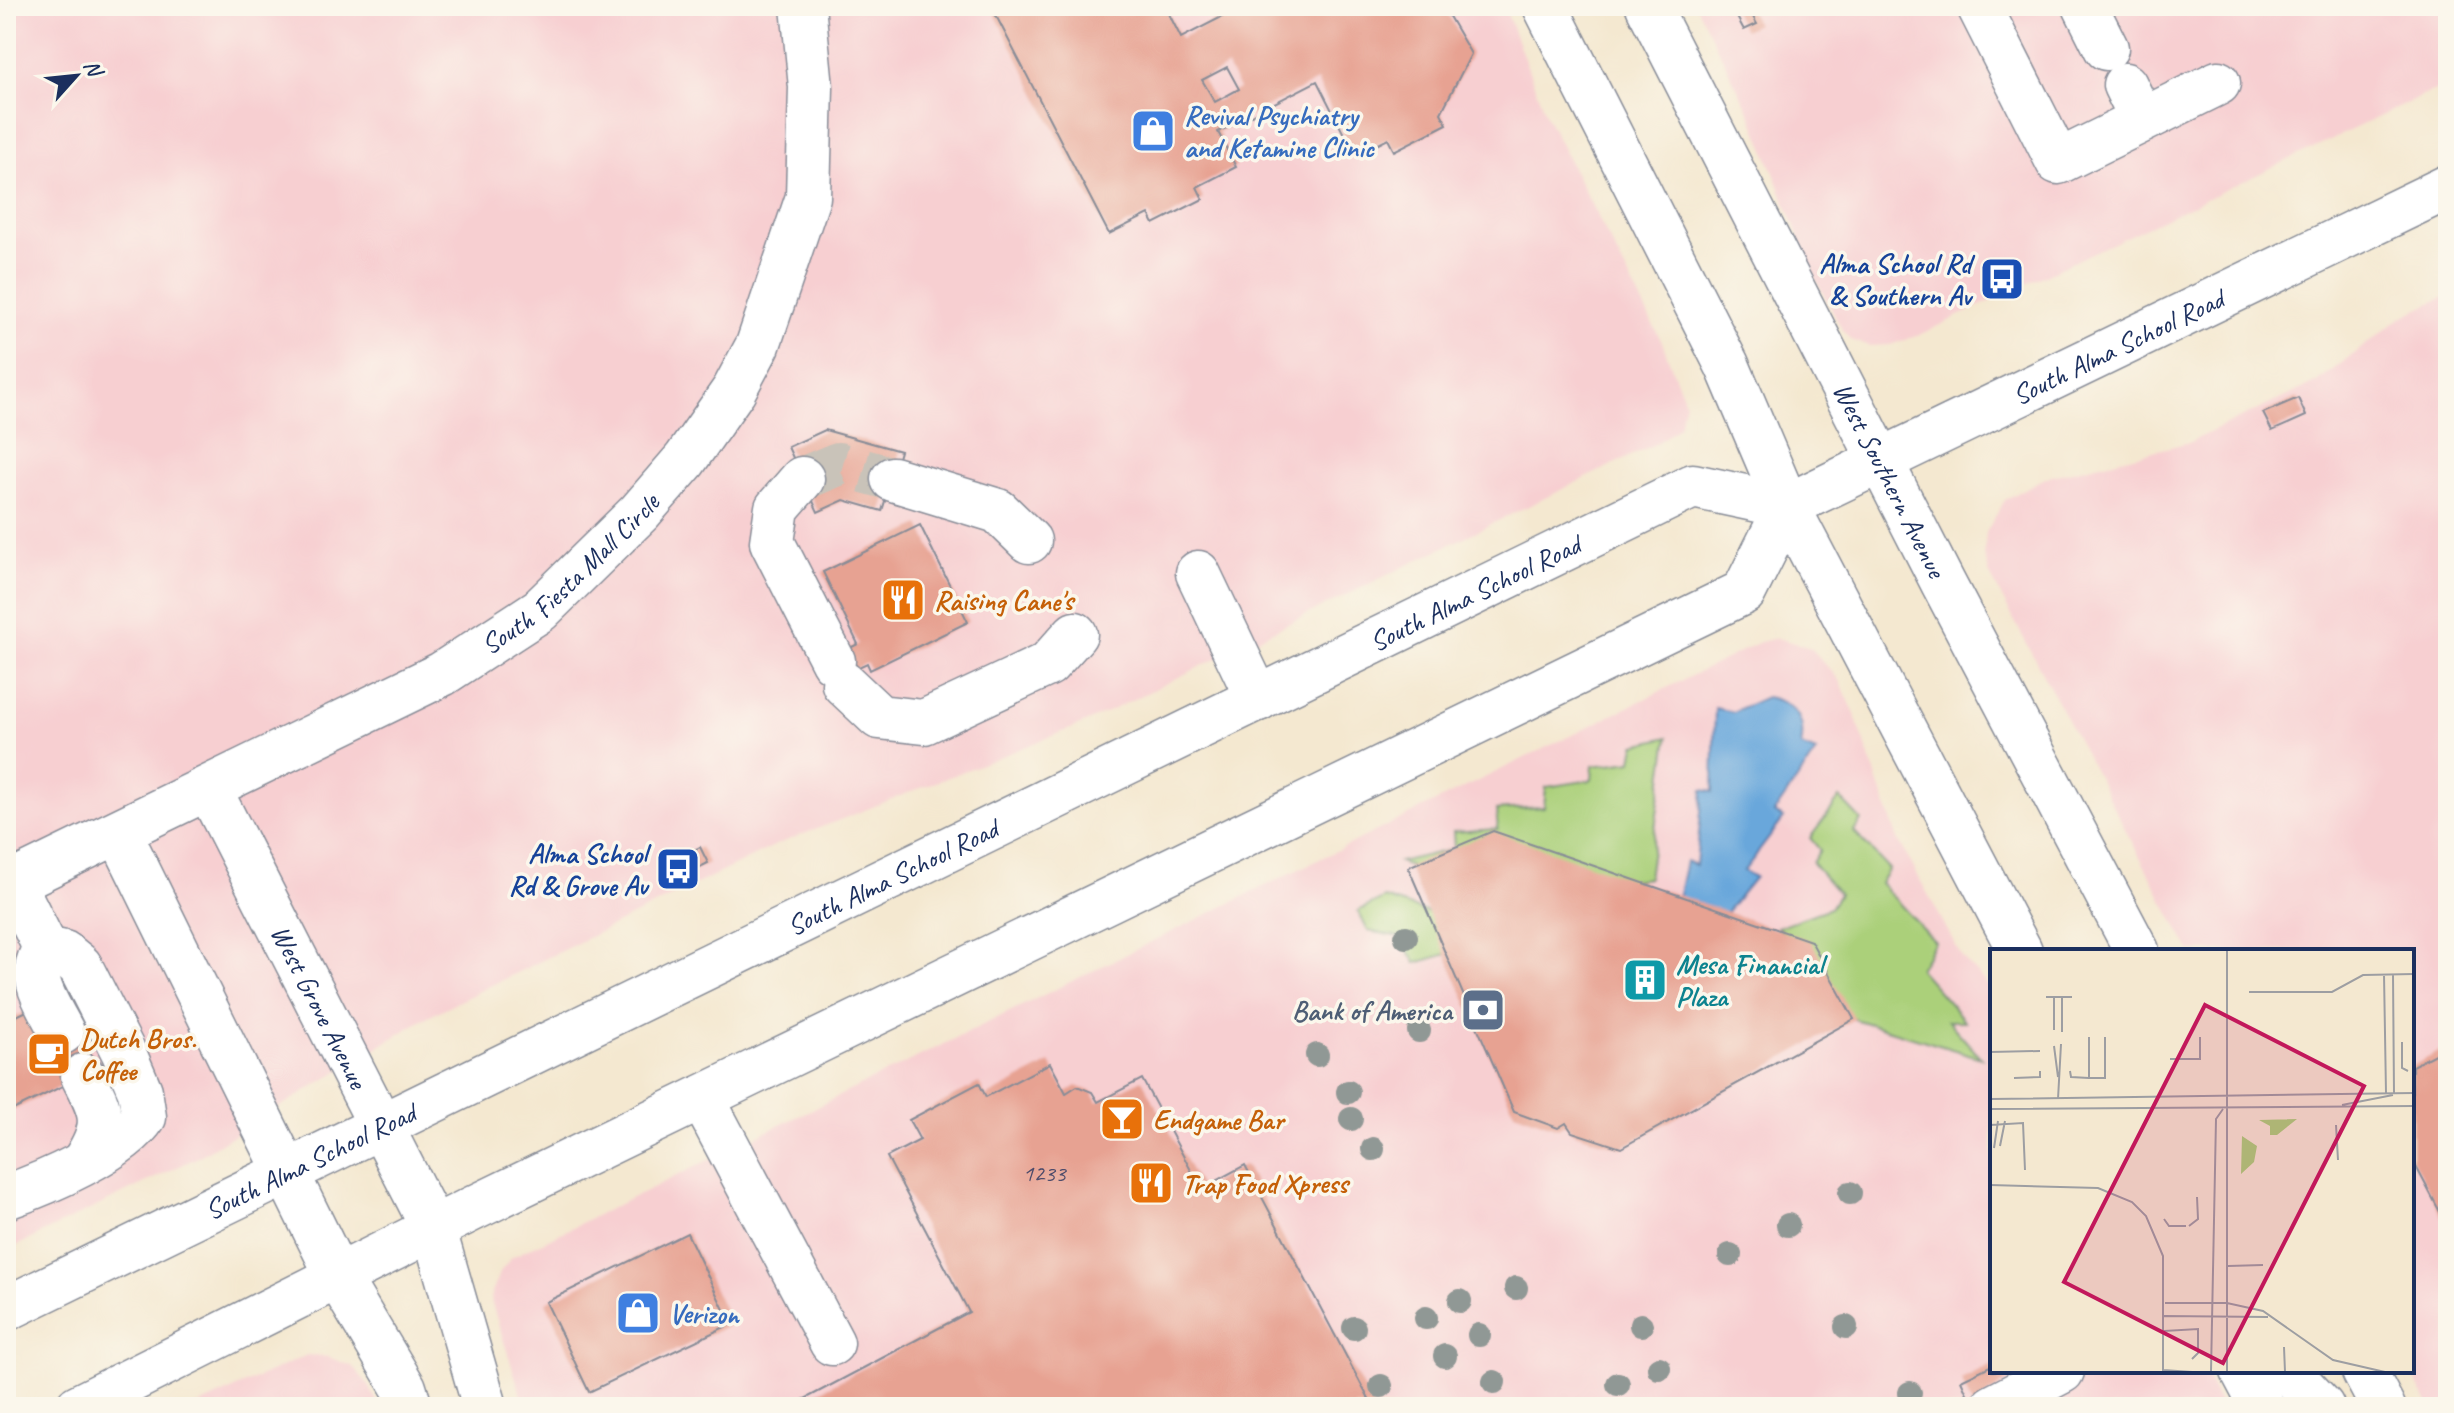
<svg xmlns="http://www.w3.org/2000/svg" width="2454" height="1413" viewBox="0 0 2454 1413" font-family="Caveat,sans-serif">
<rect width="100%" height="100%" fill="#fbf7ec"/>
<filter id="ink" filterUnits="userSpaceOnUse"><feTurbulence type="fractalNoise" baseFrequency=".0125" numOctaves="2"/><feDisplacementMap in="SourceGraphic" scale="16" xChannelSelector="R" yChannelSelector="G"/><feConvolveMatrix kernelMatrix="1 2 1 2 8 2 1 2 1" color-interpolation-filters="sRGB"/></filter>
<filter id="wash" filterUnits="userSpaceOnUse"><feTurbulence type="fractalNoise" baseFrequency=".006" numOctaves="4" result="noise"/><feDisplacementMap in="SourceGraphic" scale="32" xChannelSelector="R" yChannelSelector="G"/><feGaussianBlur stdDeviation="1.8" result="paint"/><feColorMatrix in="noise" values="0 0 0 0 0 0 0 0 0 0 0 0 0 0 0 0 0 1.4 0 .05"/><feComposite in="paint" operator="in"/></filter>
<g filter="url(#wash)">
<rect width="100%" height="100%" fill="#f4e8d0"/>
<!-- built -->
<g fill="#f7cfd1">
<polygon points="6,6 1504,6 1547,118 1662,342 1685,402 1679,426 1657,443 1083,724 776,845 427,1017 198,1157 6,1251"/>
<polygon points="1696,6 2448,6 2448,84 1919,335 1890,345 1869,346 1851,340 1843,331 1816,280 1752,117"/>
<polygon points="2448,295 2448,1407 2430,1407 2411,1371 2412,951 2190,951 1990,575 1984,554 1986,532 2005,500 2044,478 2190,442 2317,382 2402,317"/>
<polygon points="1777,638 1811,648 1840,681 1855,714 1897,837 1962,957 1992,990 1992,1371 2204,1371 2222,1407 525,1407 490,1298 499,1273 512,1257 1760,642"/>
<polygon points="307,1355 328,1357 352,1366 367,1383 380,1407 195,1407"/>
</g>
<!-- green -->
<g fill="#abd07a" stroke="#63806c" stroke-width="2">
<polygon points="1668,737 1648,878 1600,884 1529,910 1399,862 1454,849 1453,832 1498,829 1496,810 1544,807 1546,787 1592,780 1593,766 1632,761 1635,745"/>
<polygon points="1840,798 1861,820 1854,832 1889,869 1880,883 1935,942 1919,969 1965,1021 1948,1021 1981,1058 1834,1013 1813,959 1777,927 1830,908 1839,894 1812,863 1820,850 1810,838"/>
<polygon points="1385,898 1502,938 1416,963 1400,937 1368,931 1358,911"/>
</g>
<!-- water -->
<path fill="#69a7db" stroke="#426b9c" stroke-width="2" d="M1766 697C1793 702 1807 718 1801 746L1816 752 1774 813 1784 818 1744 871 1755 877 1724 915 1675 912 1686 861 1696 865 1703 790 1713 792 1715 708 1733 712Z"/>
<g id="blocks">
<!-- building -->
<g fill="#e7a292" fill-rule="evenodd">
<path d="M991 6H1165L1181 38 1243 6H1443L1471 54 1441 113 1447 124 1394 151 1388 139 1355 156 1317 81 1218 132 1236 167 1197 187 1203 199 1154 224 1149 214 1109 234ZM1227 67 1239 89 1215 102 1202 80Z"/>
<polygon points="1731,6 1747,6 1757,24 1744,30"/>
<polygon points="2298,398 2306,416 2272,431 2263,413"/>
<polygon points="825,430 900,451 882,511 844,500 818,512 788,447"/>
<polygon points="920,525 968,622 870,670 867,663 829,681 820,663 858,644 823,572"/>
<polygon points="1493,831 1811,941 1854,1019 1621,1148 1572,1132 1566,1123 1558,1128 1514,1112 1408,867"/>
<polygon points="700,847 708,863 674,880 666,864"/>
<polygon points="35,1007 78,1025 98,1069 9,1112 6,1106 6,1021"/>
<polygon points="2448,1047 2448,1227 2412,1159 2412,1066"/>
<polygon points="1050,1063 1066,1093 1077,1086 1092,1092 1098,1102 1142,1079 1201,1189 1245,1165 1373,1407 807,1407 803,1400 969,1312 887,1157 920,1140 909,1120 979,1083 986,1097"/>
<polygon points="687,1233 731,1324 589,1392 546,1302"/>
<polygon points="1992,1365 1992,1371 2008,1371 2011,1377 1973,1407 1961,1380"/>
</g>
</g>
</g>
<g filter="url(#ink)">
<use href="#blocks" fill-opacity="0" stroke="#888c97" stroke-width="2"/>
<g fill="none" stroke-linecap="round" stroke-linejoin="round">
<!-- minor-tunnel -->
<polyline stroke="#c9c3b9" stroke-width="44" stroke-dasharray="44 22" stroke-linecap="butt" points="802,479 838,464 893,479"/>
<!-- minor casing -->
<g stroke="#888c97" stroke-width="47">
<g id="minor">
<polyline points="1979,6 2058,162 2218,83"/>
<polyline points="2085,6 2106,48"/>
<polyline points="2125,85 2142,120"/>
<polyline points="802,479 777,508 772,542 833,661"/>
<polyline points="893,479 998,511 1029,541"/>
<polyline points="1198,573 1258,699"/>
<polyline points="844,684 879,717 924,722 1048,664 1075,634"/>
<path id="s1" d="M209 789 434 1230 485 1407"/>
<polyline points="119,832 338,1277 404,1388 410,1407"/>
<path id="s2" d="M6 886 442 674 540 610 640 512 685 460 734 390 758 345 808 197 811 87 803 6"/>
<path d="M46 949C24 975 49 1006 62 1032"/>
<path d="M83 1076C102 1113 108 1123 85 1160"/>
<polyline points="702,1098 832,1343"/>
<path d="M6 1197C44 1184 123 1150 144 1117L140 1091 123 1051 80 966 64 953 46 949 13 883"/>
<polyline points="1993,1407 2062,1371"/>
</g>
</g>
<!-- major casing -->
<g stroke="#888c97" stroke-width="47">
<g id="major">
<polyline points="1545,6 1727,365 1787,506 2020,951"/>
<path id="s3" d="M1648 6 1943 583 2137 951"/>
<path id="s4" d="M6 1309 1693 486 1787 506"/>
<polyline points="2243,1371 2262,1407"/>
<polyline points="2288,1371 2322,1407"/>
<polyline points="2364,1371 2383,1407"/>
<path id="s5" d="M78 1407 472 1209 1744 592 1787 506 2448 187"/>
</g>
</g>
<!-- minor -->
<use href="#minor" stroke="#fff" stroke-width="44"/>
<!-- major -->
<use href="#major" stroke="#fff" stroke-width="44"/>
</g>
<!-- trees -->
<g fill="#909895">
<circle cx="1406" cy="937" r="12"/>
<circle cx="1419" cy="1031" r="12"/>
<circle cx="1317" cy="1055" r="12"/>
<circle cx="1348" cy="1092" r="12"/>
<circle cx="1351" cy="1119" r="12"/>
<circle cx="1373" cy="1149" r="12"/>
<circle cx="1850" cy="1193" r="12"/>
<circle cx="1788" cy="1225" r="12"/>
<circle cx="1730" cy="1255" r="12"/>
<circle cx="1516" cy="1288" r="12"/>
<circle cx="1460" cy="1301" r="12"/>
<circle cx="1426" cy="1318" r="12"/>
<circle cx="1641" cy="1325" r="12"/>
<circle cx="1846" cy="1327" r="12"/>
<circle cx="1354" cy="1328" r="12"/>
<circle cx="1479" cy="1335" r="12"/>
<circle cx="1445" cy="1356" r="12"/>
<circle cx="1659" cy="1368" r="12"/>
<circle cx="1494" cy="1382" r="12"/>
<circle cx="1618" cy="1384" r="12"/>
<circle cx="1381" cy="1386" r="12"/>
<circle cx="1910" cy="1393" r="12"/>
</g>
</g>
<!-- icons -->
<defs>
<g id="shop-square" transform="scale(2.3)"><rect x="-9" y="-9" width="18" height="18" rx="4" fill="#3f7fe0" stroke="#fbf7ec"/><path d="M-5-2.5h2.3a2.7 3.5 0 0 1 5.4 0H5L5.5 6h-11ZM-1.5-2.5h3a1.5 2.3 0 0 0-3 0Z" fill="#fff"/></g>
<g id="bus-square" transform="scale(2.3)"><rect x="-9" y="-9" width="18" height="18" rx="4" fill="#1a4fb4" stroke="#fbf7ec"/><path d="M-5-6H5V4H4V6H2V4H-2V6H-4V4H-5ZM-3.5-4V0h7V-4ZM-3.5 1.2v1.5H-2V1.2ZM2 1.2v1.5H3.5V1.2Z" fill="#fff"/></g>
<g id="restaurant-square" transform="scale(2.3)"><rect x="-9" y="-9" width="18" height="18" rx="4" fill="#e8710a" stroke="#fbf7ec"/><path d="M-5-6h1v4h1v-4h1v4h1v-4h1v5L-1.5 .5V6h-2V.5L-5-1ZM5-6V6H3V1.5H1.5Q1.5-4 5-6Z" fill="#fff"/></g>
<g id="building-square" transform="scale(2.3)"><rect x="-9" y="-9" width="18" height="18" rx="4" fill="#0f9aa8" stroke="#fbf7ec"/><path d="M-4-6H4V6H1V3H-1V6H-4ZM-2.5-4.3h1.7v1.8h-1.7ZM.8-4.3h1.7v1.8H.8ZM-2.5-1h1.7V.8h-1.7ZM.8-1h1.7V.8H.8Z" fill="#fff"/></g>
<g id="bank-square" transform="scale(2.3)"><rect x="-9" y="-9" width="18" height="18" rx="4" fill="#5c6f8a" stroke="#fbf7ec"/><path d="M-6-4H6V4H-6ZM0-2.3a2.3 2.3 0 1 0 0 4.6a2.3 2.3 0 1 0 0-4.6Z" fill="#fff"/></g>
<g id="cafe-square" transform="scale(2.3)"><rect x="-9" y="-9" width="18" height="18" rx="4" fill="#e8710a" stroke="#fbf7ec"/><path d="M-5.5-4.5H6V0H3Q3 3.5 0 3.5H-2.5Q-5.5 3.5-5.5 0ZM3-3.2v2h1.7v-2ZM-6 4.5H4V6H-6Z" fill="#fff"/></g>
<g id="bar-square" transform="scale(2.3)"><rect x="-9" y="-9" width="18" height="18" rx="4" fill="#e8710a" stroke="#fbf7ec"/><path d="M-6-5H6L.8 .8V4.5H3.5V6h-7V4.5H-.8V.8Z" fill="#fff"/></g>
</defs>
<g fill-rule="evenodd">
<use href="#shop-square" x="1153" y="131"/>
<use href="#bus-square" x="2002" y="279"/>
<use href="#restaurant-square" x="903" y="600"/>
<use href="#bus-square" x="678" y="869"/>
<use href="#building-square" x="1645" y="980"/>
<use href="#bank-square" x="1483" y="1010"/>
<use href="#cafe-square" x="49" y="1054"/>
<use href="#bar-square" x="1122" y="1119"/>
<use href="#restaurant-square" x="1151" y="1183"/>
<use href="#shop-square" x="638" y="1313"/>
</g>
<g text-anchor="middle" stroke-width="7" stroke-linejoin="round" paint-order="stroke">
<!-- number labels -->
<g font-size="24" fill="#4e4c6b">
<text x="1044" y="1181">1233</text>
</g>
<!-- shop labels -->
<g font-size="28" font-weight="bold" fill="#366cbe" stroke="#fbf7ec" text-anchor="start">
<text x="1184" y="125">Revival Psychiatry<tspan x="1184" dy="32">and Ketamine Clinic</tspan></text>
<text x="669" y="1323">Verizon</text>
</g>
<!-- transit labels -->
<g font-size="28" font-weight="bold" fill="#164399" stroke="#fbf7ec" text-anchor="end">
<text x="1971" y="273">Alma School Rd<tspan x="1971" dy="32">&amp; Southern Av</tspan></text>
<text x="647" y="863">Alma School<tspan x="647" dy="32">Rd &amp; Grove Av</tspan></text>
</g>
<!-- street labels -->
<g font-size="28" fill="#1b2f5e" stroke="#fbf7ec">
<text dy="10" stroke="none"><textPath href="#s5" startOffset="2318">South Alma School Road</textPath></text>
<text dy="10" stroke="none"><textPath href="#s3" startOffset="532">West Southern Avenue</textPath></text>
<text dy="10" stroke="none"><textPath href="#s2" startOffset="648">South Fiesta Mall Circle</textPath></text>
<text dy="10" stroke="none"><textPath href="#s4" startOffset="1634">South Alma School Road</textPath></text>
<text dy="10" stroke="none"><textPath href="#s4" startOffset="986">South Alma School Road</textPath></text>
<text dy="10" stroke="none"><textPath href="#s1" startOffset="244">West Grove Avenue</textPath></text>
<text dy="10" stroke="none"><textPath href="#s4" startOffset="338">South Alma School Road</textPath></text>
</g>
<!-- food labels -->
<g font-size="28" font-weight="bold" fill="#c56008" stroke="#fbf7ec" text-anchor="start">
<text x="934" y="610">Raising Cane's</text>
<text x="80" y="1048">Dutch Bros.<tspan x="80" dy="32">Coffee</tspan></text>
<text x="1153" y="1129">Endgame Bar</text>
<text x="1182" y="1193">Trap Food Xpress</text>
</g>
<!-- culture labels -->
<g font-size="28" font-weight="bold" fill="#0d838f" stroke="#fbf7ec" text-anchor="start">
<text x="1676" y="974">Mesa Financial<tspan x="1676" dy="32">Plaza</tspan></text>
</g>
<!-- service labels -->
<g font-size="28" font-weight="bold" fill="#4e5e75" stroke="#fbf7ec" text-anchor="end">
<text x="1452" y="1020">Bank of America</text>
</g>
</g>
<!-- overview -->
<g transform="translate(1990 949)">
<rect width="424" height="424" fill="#f4e8d0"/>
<path d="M307 170 287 186H280V177L269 171ZM252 187 267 197 264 213 251 225Z" fill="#abd07a"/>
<path fill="none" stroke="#9d9ea2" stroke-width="2" d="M394 25 396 144M403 25 404 144M259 43H342L373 26 424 25M56 48H82M72 48V83M64 81V48M99 88V129H115V88M412 93V119L418 122M64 97 68 128M0 103 50 102M180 110H210V88M80 122 81 128 99 129M24 129 50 128V122M0 150 424 144M68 150 71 95M352 156 403 146M0 160 424 157M0 176 33 174 35 221M346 176 348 211M10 197 15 172M4 199 8 172M0 236 108 239 142 253 156 267 173 307V423M174 270 179 277H196M199 277 208 270 207 248M238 317 273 316M175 354H237L273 362 343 411 395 423M174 367 278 368M174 382 208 380V404L202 410M294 398 295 423M173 421 202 423M221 423 226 170 233 160M237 423V1"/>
<path fill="#c2185b" fill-opacity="0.15" stroke="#c2185b" stroke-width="4" d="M215 56 374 137 233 414 74 333Z"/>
<rect width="424" height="424" fill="none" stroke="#1b2f5e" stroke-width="4"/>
</g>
<!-- margin -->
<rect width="2454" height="1413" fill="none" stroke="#fbf7ec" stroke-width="32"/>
<!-- north arrow -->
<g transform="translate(76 76) rotate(63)" stroke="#fbf7ec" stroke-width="6" paint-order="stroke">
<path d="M0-6L14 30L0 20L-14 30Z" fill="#1b2f5e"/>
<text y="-12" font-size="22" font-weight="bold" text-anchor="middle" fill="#1b2f5e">N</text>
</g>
</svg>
